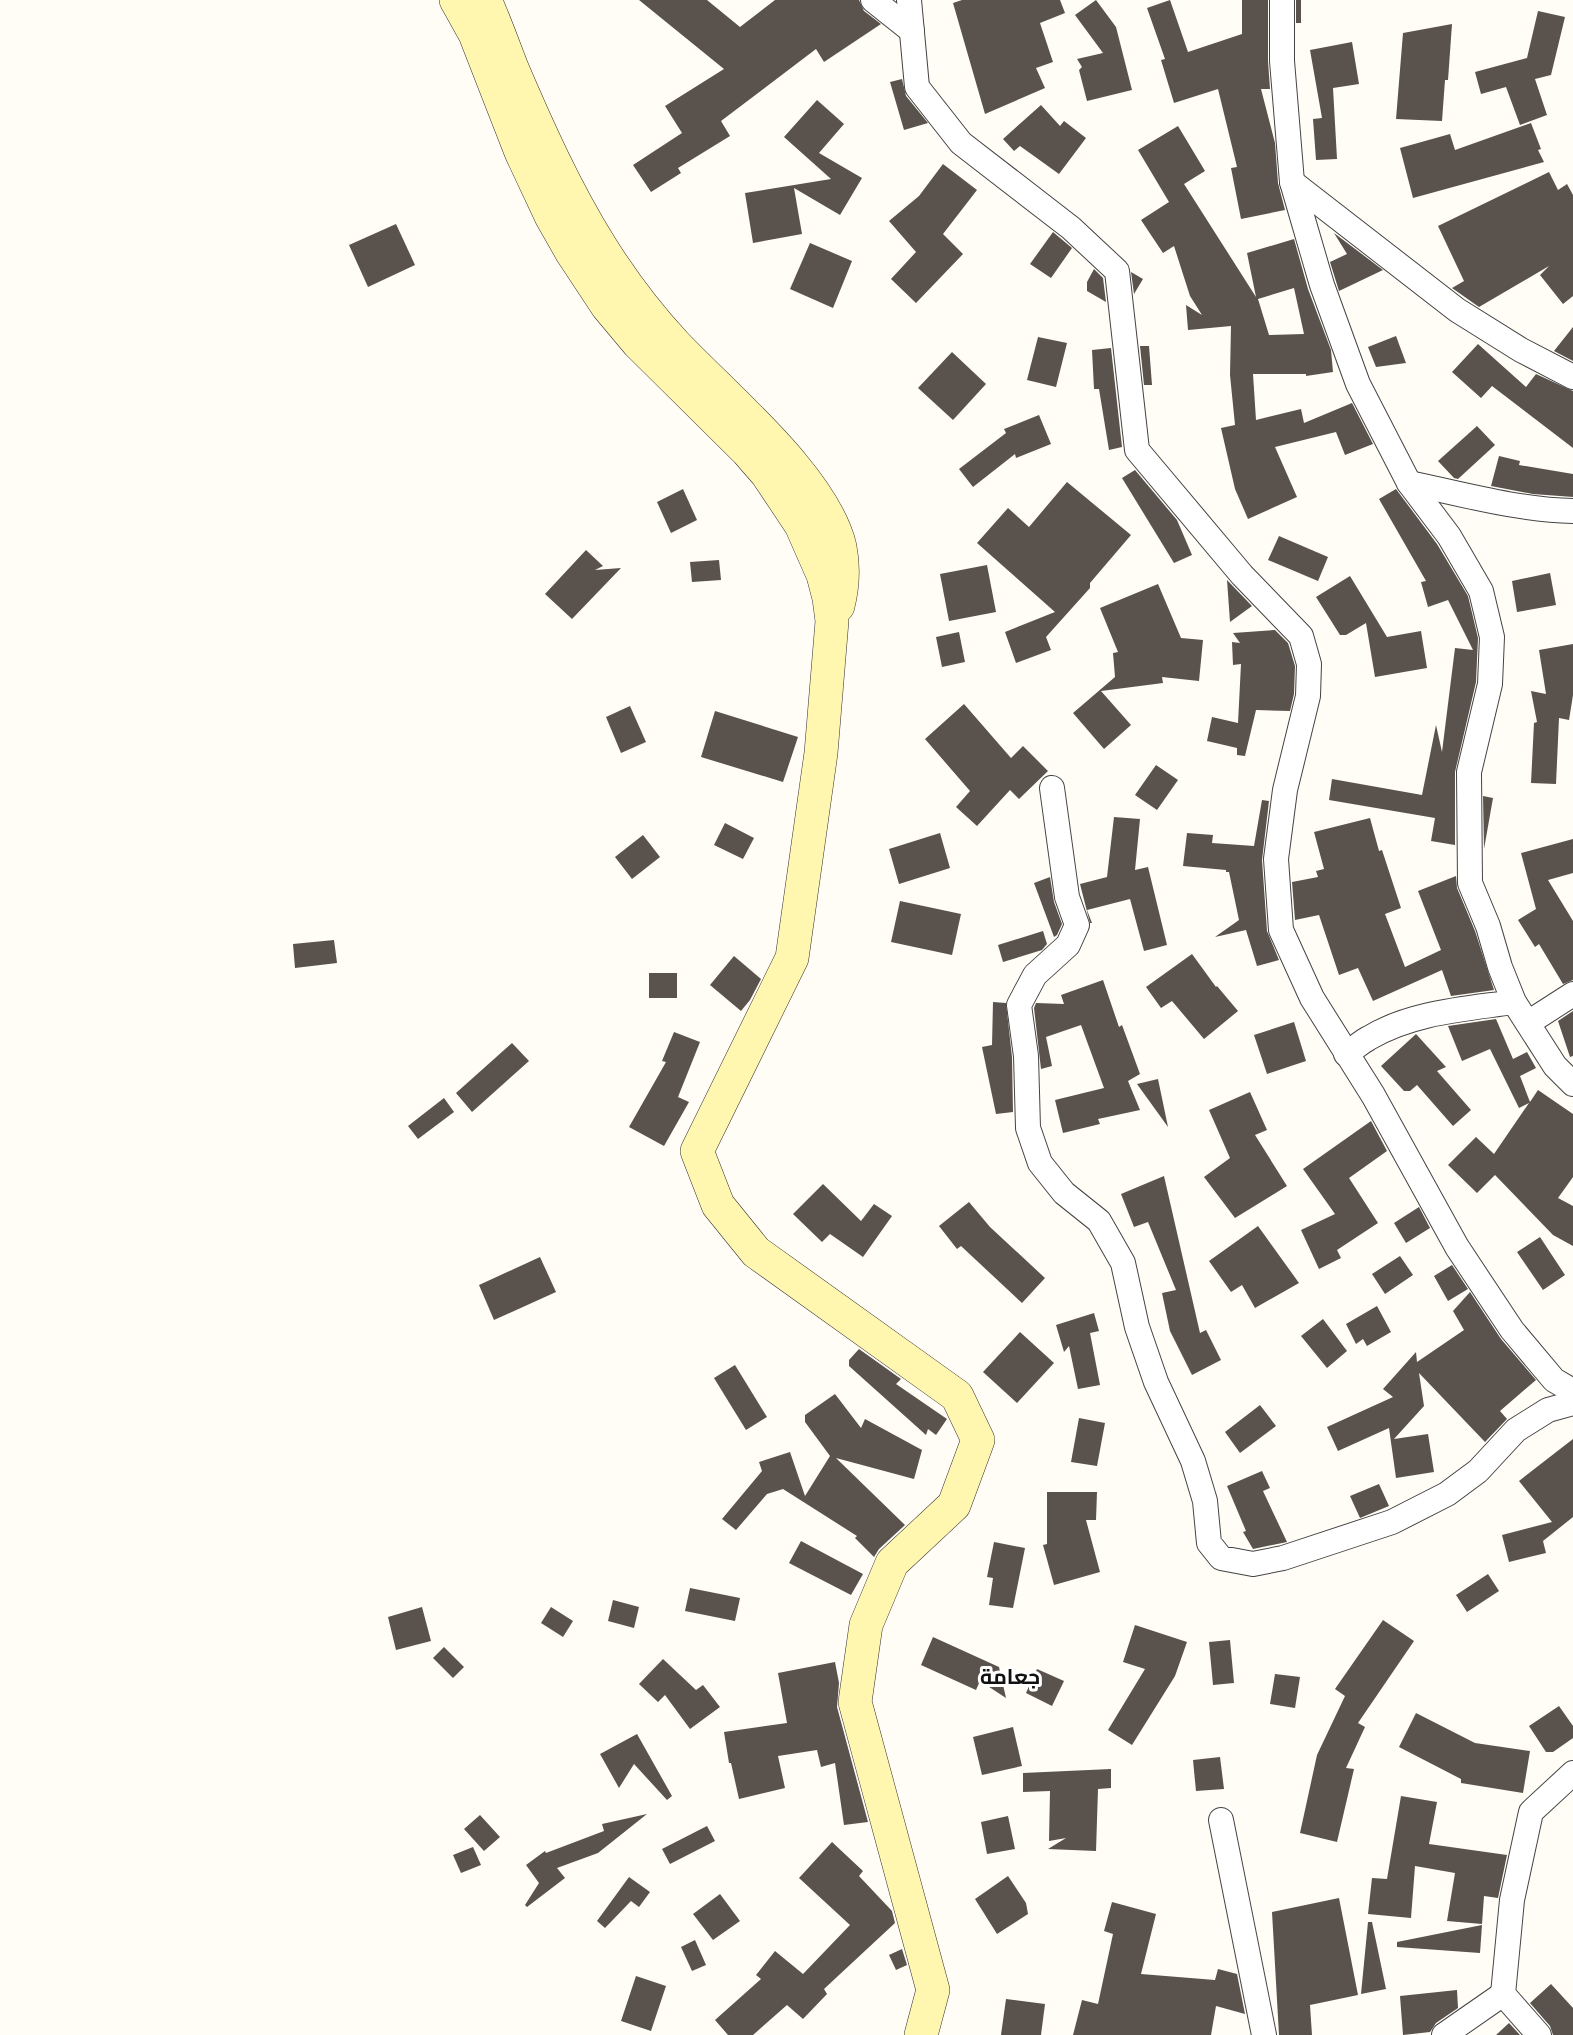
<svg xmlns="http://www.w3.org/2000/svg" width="1573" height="2035" viewBox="0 0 1573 2035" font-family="Bitter,Cairo,serif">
<rect width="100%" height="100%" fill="#fffdf5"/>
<!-- building -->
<g fill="#5a524d" fill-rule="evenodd">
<polygon points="639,0 707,0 740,27 775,0 859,0 864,11 881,24 824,62 816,49 721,121 730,136 678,168 681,173 651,192 633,165 682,133 665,106 724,69"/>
<polygon points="962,0 1060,0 1065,13 1040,23 1053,62 1036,68 1045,88 985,114 953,3"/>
<polygon points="1096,0 1116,27 1132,90 1087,101 1079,70 1082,67 1077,59 1103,53 1075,15"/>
<polygon points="1170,0 1188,52 1242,34 1242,0 1268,0 1268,61 1270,89 1261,89 1275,143 1278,183 1285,210 1241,219 1231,168 1237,167 1218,89 1174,103 1161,60 1165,59 1147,8"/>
<rect x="1296" y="0" width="5" height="23"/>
<polygon points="1538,11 1565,17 1551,75 1535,79 1547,115 1520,125 1506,87 1481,94 1475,72 1527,58"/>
<polygon points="1452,24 1448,80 1445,80 1442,121 1396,119 1403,33"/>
<polygon points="1352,42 1359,84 1333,88 1337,159 1316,160 1313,119 1322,118 1310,50"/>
<polygon points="902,79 906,96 928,123 904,130 890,82"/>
<polygon points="817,100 844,124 819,153 862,178 840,215 794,188 802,234 753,243 745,193 831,179 784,137"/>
<polygon points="1041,105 1060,126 1064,121 1086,138 1059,174 1020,146 1014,151 1003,139"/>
<polygon points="1531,123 1541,149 1538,150 1544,162 1413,198 1400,148 1450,134 1455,150"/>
<path d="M1178 126 1205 171 1184 184 1256 297 1247 253 1294 239 1308 289 1331 350 1333 372 1306 376V374H1253L1256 420 1301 409 1304 423 1352 403 1373 444 1345 455 1336 432 1275 447 1297 497 1248 519 1235 489 1221 428 1235 425 1230 375 1231 326 1188 330 1186 305 1202 315 1190 296 1174 246 1163 253 1141 220 1169 202 1138 150ZM1294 288 1304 334 1269 335 1258 299Z"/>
<polygon points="943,164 977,190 943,234 963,254 916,303 891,279 916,252 889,221 919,196"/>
<polygon points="1549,172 1558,190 1567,184 1573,195 1573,296 1563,304 1540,275 1549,266 1479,307 1452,288 1464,281 1438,226"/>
<polygon points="396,224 415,265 368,287 349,245"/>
<polygon points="1053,232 1072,248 1051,278 1030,264"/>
<polygon points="1334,233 1383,270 1339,291 1330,262 1347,254"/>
<polygon points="810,243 852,261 833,308 790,289"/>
<polygon points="1094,269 1103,278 1106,302 1087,291 1087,282"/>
<polygon points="1131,272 1143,279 1134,294"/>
<polygon points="1573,327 1573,361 1554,351"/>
<polygon points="1396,336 1406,363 1376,367 1368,347"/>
<polygon points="1038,337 1067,343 1056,387 1027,380"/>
<polygon points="1478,344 1526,387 1536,374 1573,391 1573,448 1492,386 1481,398 1452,372"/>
<polygon points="1140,346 1149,346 1152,385 1144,385"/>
<polygon points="1111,348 1122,447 1109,450 1099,389 1094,389 1092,350"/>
<polygon points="952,352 986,384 953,420 918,388"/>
<polygon points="1039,415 1051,444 1016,458 1015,454 973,487 959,469 1006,433 1004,429"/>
<polygon points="1477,426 1495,445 1458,479 1454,478 1438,461"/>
<polygon points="1499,456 1520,461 1519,465 1573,474 1573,497 1533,494 1491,486"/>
<polygon points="1135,470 1177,520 1192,555 1174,563 1122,478"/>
<polygon points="1067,482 1131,535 1090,583 1090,588 1046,637 1051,650 1016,663 1005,632 1055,612 977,543 1008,508 1029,527"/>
<polygon points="683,489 697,520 671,533 657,502"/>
<polygon points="1396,489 1437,544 1468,596 1478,638 1476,682 1455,772 1455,845 1431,841 1435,818 1329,800 1332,779 1422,795 1436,725 1442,752 1455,648 1473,650 1448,600 1428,607 1421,582 1426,581 1379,499"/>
<polygon points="1279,536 1328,557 1318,581 1268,560"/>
<polygon points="586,550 603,566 595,570 621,568 572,619 545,594"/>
<polygon points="719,560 721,580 692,582 690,562"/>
<polygon points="987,565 996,612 949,621 940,574"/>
<polygon points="1550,573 1556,605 1517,612 1512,581"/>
<polygon points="1350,576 1387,637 1421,631 1427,668 1375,677 1366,623 1346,635 1340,635 1316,597"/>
<polygon points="1227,580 1252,606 1230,622"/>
<polygon points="1158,584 1181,638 1203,640 1199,681 1162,677 1163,683 1101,691 1131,725 1104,749 1073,713 1115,677 1113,653 1118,652 1100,608"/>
<polygon points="1275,630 1288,643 1295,666 1294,694 1290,711 1256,710 1245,756 1237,755 1237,748 1207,741 1212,717 1238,723 1241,664 1233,665 1232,642 1240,643 1233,633"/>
<polygon points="959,632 965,662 942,667 936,637"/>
<polygon points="1573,644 1573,695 1569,720 1559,718 1556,784 1531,783 1534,723 1537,722 1531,691 1546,694 1539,650"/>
<polygon points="964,704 1011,758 1023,746 1048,771 1019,799 1010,790 977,826 956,807 970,791 925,739"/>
<polygon points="630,706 646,742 621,753 606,717"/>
<polygon points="715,711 798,737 783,782 701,757"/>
<polygon points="1156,765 1178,780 1157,810 1135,795"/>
<polygon points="1483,796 1493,798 1484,849"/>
<polygon points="1262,800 1269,801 1262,860 1267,931 1279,960 1257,966 1246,930 1215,937 1239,920 1229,872 1226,872 1226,870 1183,866 1187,833 1213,835 1212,843 1254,846"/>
<polygon points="1114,817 1140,819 1135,870 1148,867 1167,945 1144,951 1130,899 1087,910 1092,923 1090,923 1080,884 1107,877"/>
<polygon points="1370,818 1379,851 1382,850 1401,908 1385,914 1405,967 1441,950 1418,891 1456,876 1457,888 1475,931 1494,990 1451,996 1442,970 1373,1001 1358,968 1339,975 1319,915 1295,920 1292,882 1318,877 1316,871 1324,869 1314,832"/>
<polygon points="725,823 754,838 743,859 714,845"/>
<polygon points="940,833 950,868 899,884 889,849"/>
<polygon points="643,835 660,857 632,879 615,857"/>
<polygon points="1573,839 1573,873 1548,880 1573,921 1573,980 1563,984 1539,944 1535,947 1518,920 1536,909 1521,853"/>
<polygon points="1050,877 1054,902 1062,924 1057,935 1054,937 1034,883"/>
<polygon points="900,901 961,914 952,955 891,942"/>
<polygon points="1043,931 1047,944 1042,950 1003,962 998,945"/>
<polygon points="334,940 337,963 295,968 293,944"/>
<polygon points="1192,954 1216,987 1217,986 1238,1011 1204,1039 1172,1001 1161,1008 1146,987"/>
<polygon points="734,956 761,979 750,1000 741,1011 710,985"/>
<rect x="649" y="973" width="28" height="25"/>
<polygon points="1103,980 1119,1027 1122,1025 1140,1074 1128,1081 1140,1110 1098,1119 1100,1124 1063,1133 1055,1100 1104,1088 1081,1025 1046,1037 1052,1066 1041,1069 1034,1008 1036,1003 1064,1004 1061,995"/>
<polygon points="993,1002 1006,1003 1012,1057 1013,1112 996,1114 982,1047 992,1045"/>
<polygon points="1573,1011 1573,1056 1570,1057 1558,1021"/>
<polygon points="1496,1019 1513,1059 1527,1052 1536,1068 1520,1076 1530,1102 1538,1090 1573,1114 1573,1177 1558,1198 1573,1206 1573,1246 1553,1235 1495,1175 1477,1193 1448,1165 1476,1137 1494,1154 1529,1103 1519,1108 1490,1049 1462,1061 1448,1026"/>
<polygon points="1294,1022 1306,1061 1267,1074 1254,1035"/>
<polygon points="674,1032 700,1042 678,1097 689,1102 664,1146 629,1127 666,1062 662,1061"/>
<polygon points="1416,1034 1446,1067 1437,1071 1471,1110 1453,1126 1417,1085 1410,1091 1404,1091 1381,1066"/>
<polygon points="512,1043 529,1061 472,1112 456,1093"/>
<polygon points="1158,1079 1168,1127 1137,1084"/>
<polygon points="1250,1092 1267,1130 1255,1135 1287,1186 1235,1218 1204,1177 1230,1158 1209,1110"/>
<polygon points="444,1098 454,1112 418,1139 408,1126"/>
<polygon points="1371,1121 1387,1151 1349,1178 1378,1223 1337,1250 1341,1258 1319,1269 1301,1230 1335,1214 1303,1169"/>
<polygon points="1164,1176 1200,1333 1206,1330 1221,1360 1192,1375 1170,1331 1162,1293 1176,1290 1148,1222 1134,1227 1121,1194"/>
<polygon points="823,1184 861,1221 874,1204 892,1216 863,1257 830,1234 822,1242 793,1214"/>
<polygon points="969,1202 990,1227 1045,1278 1022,1303 961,1246 957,1249 939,1226"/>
<polygon points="1419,1207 1430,1228 1406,1243 1394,1223"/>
<polygon points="1258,1226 1299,1283 1255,1308 1242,1285 1231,1292 1209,1261"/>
<polygon points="1540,1237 1565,1275 1543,1290 1517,1252"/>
<polygon points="1400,1256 1413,1275 1385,1294 1372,1274"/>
<polygon points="540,1257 556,1292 494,1320 479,1285"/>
<polygon points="1452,1265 1468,1289 1448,1301 1434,1276"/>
<polygon points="1470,1292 1501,1339 1536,1380 1500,1411 1507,1419 1485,1442 1419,1373 1424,1406 1394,1439 1428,1434 1434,1472 1396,1478 1389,1428 1338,1451 1327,1427 1393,1397 1383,1389 1416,1352 1417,1362 1464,1330 1453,1311"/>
<polygon points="1377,1306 1391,1332 1367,1346 1363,1339 1356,1344 1346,1324"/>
<polygon points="1094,1313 1099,1331 1090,1333 1100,1385 1078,1389 1069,1346 1064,1352 1056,1325"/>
<polygon points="1323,1319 1347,1351 1327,1368 1301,1336"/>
<polygon points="1020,1332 1054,1363 1017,1403 983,1372"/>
<polygon points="859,1349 901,1379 896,1384 947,1419 936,1435 928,1429 926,1435 849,1366 849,1360"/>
<polygon points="735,1365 767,1417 746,1430 714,1378"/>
<polygon points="835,1394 861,1428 865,1419 922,1450 914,1479 836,1458 905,1525 879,1549 874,1557 855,1538 857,1536 783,1489 767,1494 736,1530 722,1519 762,1471 759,1462 790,1452 805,1496 830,1456 805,1422 805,1415"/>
<polygon points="1260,1405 1276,1426 1240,1453 1225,1432"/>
<polygon points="1079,1418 1105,1423 1097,1466 1071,1462"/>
<polygon points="1573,1439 1573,1517 1543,1541 1546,1553 1509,1562 1502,1535 1552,1522 1519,1481"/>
<polygon points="1262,1471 1270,1488 1263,1491 1287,1542 1253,1549 1243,1532 1246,1531 1227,1486"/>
<polygon points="1379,1484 1389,1506 1360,1518 1350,1496"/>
<polygon points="1047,1492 1097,1492 1096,1520 1086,1520 1100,1572 1054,1585 1043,1545 1047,1544"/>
<polygon points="801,1541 863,1574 851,1595 789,1563"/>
<polygon points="994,1542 1025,1548 1013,1608 989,1605 993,1578 987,1577"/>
<polygon points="1488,1574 1499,1591 1467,1612 1456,1595"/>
<polygon points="690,1588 740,1598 735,1621 685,1611"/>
<polygon points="613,1600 639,1607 634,1628 608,1621"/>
<polygon points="422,1607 431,1641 396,1650 388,1617"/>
<polygon points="551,1607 573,1621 563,1637 541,1623"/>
<polygon points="1383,1620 1414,1641 1358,1723 1365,1727 1346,1768 1354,1769 1337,1842 1300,1833 1317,1755 1345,1696 1335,1689"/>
<polygon points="1135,1625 1187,1642 1175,1676 1132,1745 1108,1730 1145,1669 1123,1662"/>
<polygon points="933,1637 999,1667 1006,1698 980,1681 976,1690 921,1665"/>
<polygon points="1230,1640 1234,1683 1213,1685 1209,1642"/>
<polygon points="444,1647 464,1667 453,1678 433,1658"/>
<polygon points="663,1659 696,1690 703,1685 720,1707 690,1729 665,1695 658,1702 639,1684"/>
<polygon points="835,1662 839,1683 837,1707 868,1822 844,1825 835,1763 821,1767 817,1750 778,1756 785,1788 739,1799 731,1763 729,1763 724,1732 787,1723 778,1673"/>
<polygon points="1037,1669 1064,1681 1052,1706 1026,1693"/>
<polygon points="1275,1674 1300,1677 1295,1708 1270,1704"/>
<polygon points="1559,1706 1573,1726 1573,1738 1553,1752 1546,1752 1529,1726"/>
<polygon points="1416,1713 1475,1743 1530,1751 1523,1793 1461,1783 1461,1779 1399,1747"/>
<polygon points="1013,1727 1022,1766 982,1775 973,1737"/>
<polygon points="637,1734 672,1796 667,1800 634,1764 619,1788 600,1754"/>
<polygon points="1220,1757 1224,1789 1196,1791 1193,1760"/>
<polygon points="1111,1769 1111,1788 1098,1789 1096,1851 1048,1849 1066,1838 1049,1841 1050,1791 1023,1792 1023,1773"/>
<polygon points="1401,1796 1437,1802 1429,1844 1507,1855 1498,1898 1484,1896 1482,1924 1447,1921 1455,1873 1415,1866 1411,1918 1368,1914 1372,1878 1387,1879"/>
<polygon points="647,1814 598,1853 557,1868 565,1878 527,1907 525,1905 539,1883 526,1865 545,1851 546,1853 604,1831 602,1824"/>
<polygon points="480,1815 500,1837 484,1851 464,1829"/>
<polygon points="1008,1816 1015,1849 987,1854 981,1822"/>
<polygon points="707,1826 715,1841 670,1864 662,1849"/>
<polygon points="832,1842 863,1871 859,1876 892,1911 895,1923 824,1989 827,1994 803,2019 787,2005 753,2035 728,2035 715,2020 761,1979 756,1975 775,1951 803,1974 850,1925 799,1878"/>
<polygon points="473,1847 481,1865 461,1873 453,1855"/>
<polygon points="1008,1876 1026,1903 1028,1914 997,1934 975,1899"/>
<polygon points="629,1877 650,1892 639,1907 631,1901 605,1928 597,1921"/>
<polygon points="720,1894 740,1921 713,1940 693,1914"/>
<polygon points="1339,1898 1358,1995 1310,2005 1312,2035 1279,2035 1272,1912"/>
<polygon points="1112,1902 1156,1914 1141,1974 1215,1980 1218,1969 1237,1974 1245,2014 1216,2006 1211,2035 1073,2035 1082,2000 1098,2004 1113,1934 1104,1931"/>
<polygon points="1368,1922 1372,1922 1386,1989 1361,1994"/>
<polygon points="1482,1925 1480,1953 1397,1947 1397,1942"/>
<polygon points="695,1940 706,1965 692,1971 681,1947"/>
<polygon points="902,1949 907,1965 896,1970 889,1955"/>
<polygon points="636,1976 666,1986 651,2031 621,2021"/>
<polygon points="1551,1984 1573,2008 1573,2035 1553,2035 1550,2026 1530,2003"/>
<polygon points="1457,1990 1458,2008 1436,2023 1430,2032 1403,2035 1400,1996"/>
<polygon points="1006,1999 1045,2004 1041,2035 1001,2035"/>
<polygon points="1509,2023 1520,2035 1496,2035"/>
</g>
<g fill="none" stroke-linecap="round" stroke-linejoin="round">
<!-- minor casing -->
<g stroke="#444" stroke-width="26">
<g id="minor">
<polyline points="873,0 912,31"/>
<polyline points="909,0 917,87 961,143 1071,228 1117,271 1137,450 1242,575 1301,636 1309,664 1308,696 1285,790 1276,859 1281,930 1312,998 1373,1095 1457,1247 1512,1330 1554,1380 1573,1391"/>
<polyline points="1282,0 1282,61 1292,182 1322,285 1358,384 1409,483 1449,536 1481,591 1492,637 1490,684 1469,772 1470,883 1488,926 1500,967 1514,1002 1555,1066 1573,1084"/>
<polyline points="1292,182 1457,310 1521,350 1573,377"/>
<path d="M1409 483C1462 494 1518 510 1573 511"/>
<polyline points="1052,788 1067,897 1077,925 1068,945 1035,975 1019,1005 1026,1056 1028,1128 1040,1163 1064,1193 1099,1221 1123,1263 1137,1327 1156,1382 1193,1461 1205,1501 1209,1543 1221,1558 1253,1564 1283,1558 1392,1522 1447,1494 1478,1471 1516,1430 1548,1410 1573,1403"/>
<polyline points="1528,1023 1573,994"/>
<path d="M1346 1054C1354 1049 1361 1042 1369 1038 1412 1012 1466 1009 1514 1002"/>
<polyline points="1221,1820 1264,2035"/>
<polyline points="1444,2035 1503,1994"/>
<polyline points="1539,2035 1503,1994 1512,1900 1531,1812 1573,1773"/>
</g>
</g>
<!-- secondary casing -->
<g stroke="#333" stroke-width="34">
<g id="secondary">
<polyline points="456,0 475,34 521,152 551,216 572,253 607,306 638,343 747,451 767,474 801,525 823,575 829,598 832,621 821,753 792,958 697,1151 718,1205 756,1252 957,1396 978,1440 954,1505 892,1563 866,1625 855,1702 933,1990 921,2035"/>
<path d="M485 0C495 22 503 45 512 68 538 129 566 191 601 247 623 282 647 314 675 344 724 396 824 478 840 547 844 567 843 586 838 606"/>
</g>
</g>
<!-- minor -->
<use href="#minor" stroke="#fff" stroke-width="24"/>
<!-- secondary -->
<use href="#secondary" stroke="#fff6b0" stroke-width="33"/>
</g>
<g text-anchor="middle" stroke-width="6" stroke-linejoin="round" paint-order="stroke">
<!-- district labels -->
<g font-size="21" font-weight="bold" fill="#111" stroke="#fff">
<text x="1010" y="1684">جعامة</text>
</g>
</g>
</svg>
